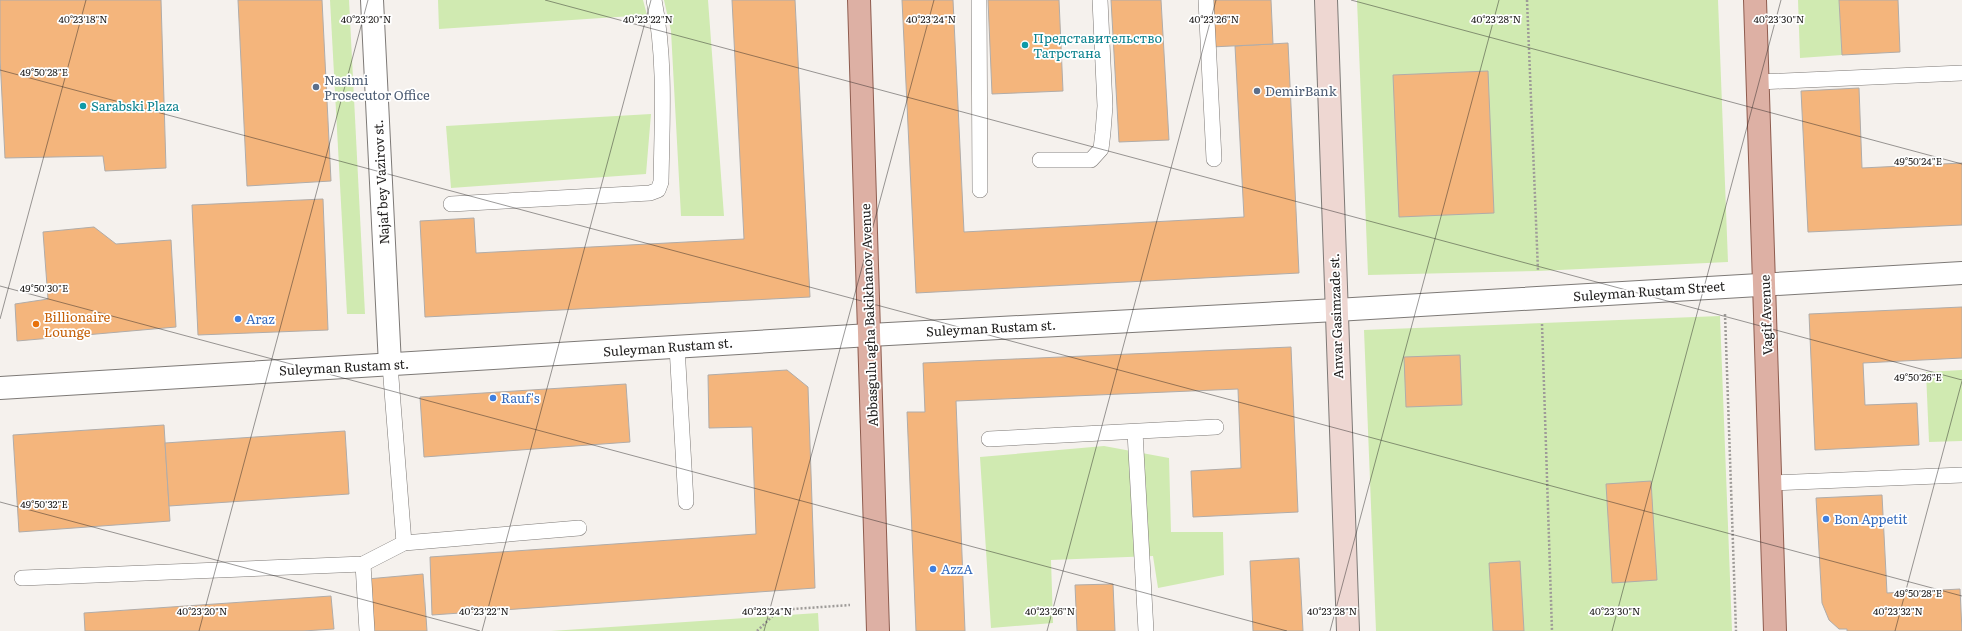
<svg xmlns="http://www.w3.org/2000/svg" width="1962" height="631" viewBox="0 0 1962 631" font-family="Literata,serif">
<rect width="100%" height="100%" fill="#f5f1ed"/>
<!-- green -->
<g fill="#d0eab1">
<polygon points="330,0 349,0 365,314 347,314"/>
<polygon points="438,0 643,0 647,15 439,29"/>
<polygon points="664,0 708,0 724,216 681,216 671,31"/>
<polygon points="1357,0 1718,0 1728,262 1538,271 1368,275"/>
<polygon points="1798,0 1839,0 1842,55 1800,58"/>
<polygon points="651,114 646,174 451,188 446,126"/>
<polygon points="1720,316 1732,631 1376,631 1364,330"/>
<polygon points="1962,370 1962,441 1929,442 1926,372"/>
<polygon points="1104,446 1169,458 1171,532 1223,532 1224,575 1158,588 1153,556 1051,560 1053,623 991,628 980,457"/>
<polygon points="818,613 819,631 551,631"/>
</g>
<!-- building -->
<g fill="#f4b57c" stroke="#b0aca9">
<polygon points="0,0 161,0 166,168 105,171 103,156 5,158 0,57"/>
<polygon points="238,0 322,0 331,181 247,186"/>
<polygon points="732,0 795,0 810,297 425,317 420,221 474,218 476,253 744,239"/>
<polygon points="902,0 953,0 964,232 1244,217 1235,46 1288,43 1299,273 916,293"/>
<polygon points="988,0 1059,0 1063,91 992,94"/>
<polygon points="1111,0 1161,0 1169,140 1119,142"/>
<polygon points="1210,0 1271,0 1273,44 1211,47"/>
<polygon points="1839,0 1898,0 1900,52 1842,55"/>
<polygon points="1488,71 1494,213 1399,217 1393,75"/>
<polygon points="1859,88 1862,168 1962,163 1962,225 1808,232 1801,91"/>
<polygon points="323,199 328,330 198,335 192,205"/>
<polygon points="94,227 116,244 171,240 176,327 17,341 15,304 48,299 43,232"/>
<polygon points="1962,307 1962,358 1863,363 1865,405 1917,403 1919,445 1815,450 1809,314"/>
<polygon points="1291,347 1298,512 1193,517 1191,471 1241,468 1238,389 956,401 965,631 916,631 907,412 925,412 923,363"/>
<polygon points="1460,355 1462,405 1406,407 1404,357"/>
<polygon points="787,370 808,387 815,588 432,615 430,557 756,534 752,427 709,428 708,375"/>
<polygon points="626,384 630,442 424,457 420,397"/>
<polygon points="164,425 170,521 19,532 13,435"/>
<polygon points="345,431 349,494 169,506 165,443"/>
<polygon points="1651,481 1657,580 1612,583 1606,484"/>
<polygon points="1882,495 1887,593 1960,589 1962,631 1847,631 1847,629 1839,629 1829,620 1822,603 1816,498"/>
<polygon points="1299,558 1303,631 1253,631 1250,561"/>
<polygon points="1520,561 1524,631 1493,631 1489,563"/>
<polygon points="423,574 427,631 371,631 367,579"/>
<polygon points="1113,584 1115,631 1077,631 1075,585"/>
<polygon points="331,596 334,629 303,631 85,631 84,613"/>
</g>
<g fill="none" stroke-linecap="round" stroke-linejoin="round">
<!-- lane casing -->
<g stroke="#7d7976" stroke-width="16">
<g id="lane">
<polyline points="979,0 980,190"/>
<polyline points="1206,0 1214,159"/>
<polyline points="1759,82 1962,73"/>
<polyline points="1040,160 1091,160 1101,149 1103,132 1105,106 1100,0"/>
<path d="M451 204 650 193 658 190 661 182C662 121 666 60 654 0"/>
<polyline points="677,347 686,502"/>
<polyline points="390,365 404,543"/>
<polyline points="1135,432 1146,631"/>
<polyline points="989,439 1216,427"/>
<polyline points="1771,483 1962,475"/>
<polyline points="363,564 367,631"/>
<polyline points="22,578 363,564 404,543 579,528"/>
</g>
</g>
<!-- street casing -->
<g stroke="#7d7976" stroke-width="24">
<g id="street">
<polyline points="372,0 390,365"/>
<polyline points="0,388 870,335 1336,310 1962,273"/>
</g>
</g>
<!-- secondary casing -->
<g stroke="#7d7976" stroke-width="24">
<polyline id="secondary" points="1326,0 1348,631"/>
</g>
<!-- primary casing -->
<g stroke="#8e5c4f" stroke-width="24">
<g id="primary">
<polyline points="859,0 878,631"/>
<polyline points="1755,0 1775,631"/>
</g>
</g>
<!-- path -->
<g stroke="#9e9b98" stroke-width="2.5" stroke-dasharray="2 2" stroke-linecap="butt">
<polyline points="1527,0 1538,271"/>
<polyline points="1725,314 1736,631"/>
<polyline points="1542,324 1552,631"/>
<polyline points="757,631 779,610 850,605"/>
</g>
<!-- lane -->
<use href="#lane" stroke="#fff" stroke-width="15"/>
<!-- street -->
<use href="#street" stroke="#fff" stroke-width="22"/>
<!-- secondary -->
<use href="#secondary" stroke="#eed7d2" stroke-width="22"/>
<!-- primary -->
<use href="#primary" stroke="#ddb0a4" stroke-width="22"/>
</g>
<!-- ticks -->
<path fill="none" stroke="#242221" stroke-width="1" stroke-opacity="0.45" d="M545 0 1962 380M1351 0 1962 164M0 70 1962 596M0 286 1287 631M0 319 86 0M0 502 480 631M199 631 368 0M482 631 651 0M764 631 934 0M1047 631 1216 0M1330 631 1499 0M1612 631 1781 0M1895 631 1962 381"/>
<!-- markers -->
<g fill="#0f9aa8" stroke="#fff" stroke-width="1.5">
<circle cx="1025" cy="45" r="4"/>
<circle cx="83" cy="106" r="4"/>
</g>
<g fill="#5c6f8a" stroke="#fff" stroke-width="1.5">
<circle cx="316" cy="87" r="4"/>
<circle cx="1257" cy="91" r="4"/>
</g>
<g fill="#3f7fe0" stroke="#fff" stroke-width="1.5">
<circle cx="238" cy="319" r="4"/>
<circle cx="493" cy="398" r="4"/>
<circle cx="1826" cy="519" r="4"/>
<circle cx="933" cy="569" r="4"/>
</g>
<circle fill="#e8710a" stroke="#fff" stroke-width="1.5" cx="36" cy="324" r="4"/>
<g text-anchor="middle" stroke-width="3.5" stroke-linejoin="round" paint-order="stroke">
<!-- culture labels -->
<g font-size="13" fill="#0d838f" stroke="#fff" text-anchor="start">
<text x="1033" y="43">Представительство<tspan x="1033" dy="15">Татрстана</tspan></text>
<text x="91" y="111">Sarabski Plaza</text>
</g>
<!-- service labels -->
<g font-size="13" fill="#4e5e75" stroke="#fff" text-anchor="start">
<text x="324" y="85">Nasimi<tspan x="324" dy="15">Prosecutor Office</tspan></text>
<text x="1265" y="96">DemirBank</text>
</g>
<!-- street labels -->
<g font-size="13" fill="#242221" stroke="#fff">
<text transform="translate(381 182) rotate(-93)" y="5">Najaf bey Vazirov st.</text>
<text transform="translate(1649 291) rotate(-4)" y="5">Suleyman Rustam Street</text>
<text transform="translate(869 315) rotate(-92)" y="5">Abbasgulu agha Bakikhanov Avenue</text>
<text transform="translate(1766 315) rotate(-92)" y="5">Vagif Avenue</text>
<text transform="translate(1336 316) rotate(-92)" y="5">Anvar Gasimzade st.</text>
<text transform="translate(991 328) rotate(-3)" y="5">Suleyman Rustam st.</text>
<text transform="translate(668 347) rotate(-4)" y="5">Suleyman Rustam st.</text>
<text transform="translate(344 367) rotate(-3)" y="5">Suleyman Rustam st.</text>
</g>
<!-- food labels -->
<g font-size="13" fill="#c56008" stroke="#fff" text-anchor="start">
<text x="44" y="322">Billionaire<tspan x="44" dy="15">Lounge</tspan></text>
</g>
<!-- shop labels -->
<g font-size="13" fill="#366cbe" stroke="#fff" text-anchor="start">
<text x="246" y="324">Araz</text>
<text x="501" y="403">Rauf's</text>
<text x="1834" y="524">Bon Appetit</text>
<text x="941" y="574">AzzA</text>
</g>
</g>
<g font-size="10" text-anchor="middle" fill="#242221" stroke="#fff" stroke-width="3.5" stroke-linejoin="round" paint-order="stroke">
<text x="83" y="23">40°23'18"N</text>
<text x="366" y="23">40°23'20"N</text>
<text x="648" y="23">40°23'22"N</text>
<text x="931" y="23">40°23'24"N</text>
<text x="1214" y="23">40°23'26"N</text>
<text x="1496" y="23">40°23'28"N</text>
<text x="1779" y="23">40°23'30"N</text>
<text x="44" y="76">49°50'28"E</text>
<text x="1918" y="165">49°50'24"E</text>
<text x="44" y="292">49°50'30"E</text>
<text x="1918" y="381">49°50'26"E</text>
<text x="44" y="508">49°50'32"E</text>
<text x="1918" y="597">49°50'28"E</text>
<text x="202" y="615">40°23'20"N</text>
<text x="484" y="615">40°23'22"N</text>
<text x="767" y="615">40°23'24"N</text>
<text x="1050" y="615">40°23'26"N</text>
<text x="1332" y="615">40°23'28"N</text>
<text x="1615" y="615">40°23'30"N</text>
<text x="1898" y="615">40°23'32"N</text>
</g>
</svg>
